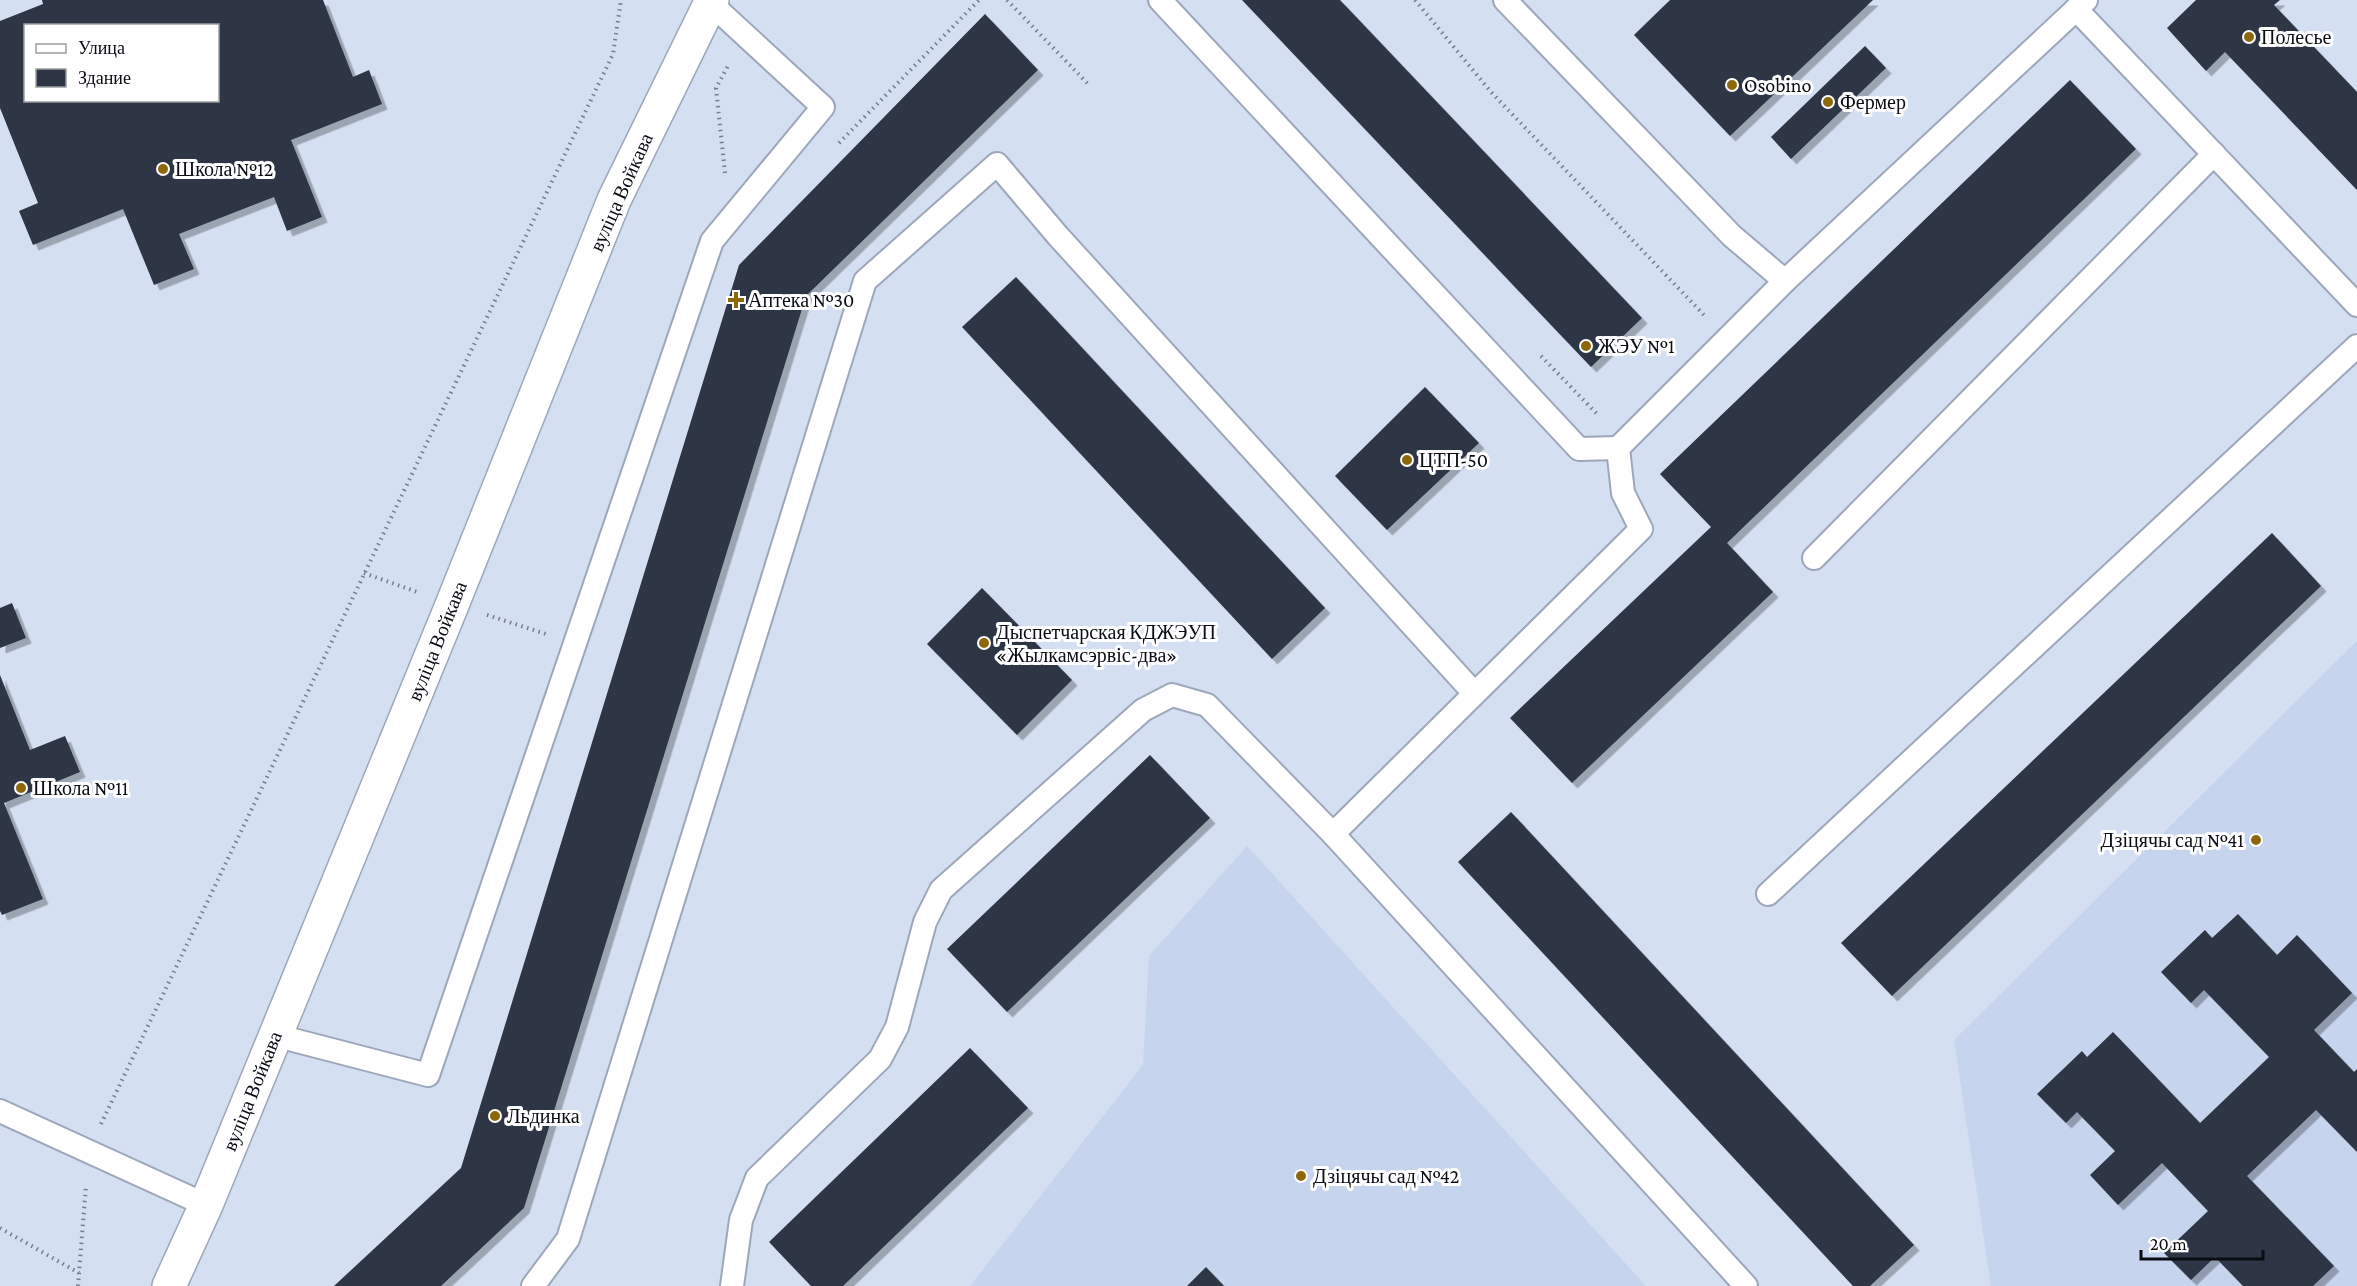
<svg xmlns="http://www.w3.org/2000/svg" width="2357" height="1286" viewBox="0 0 2357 1286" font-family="'Crimson Pro',serif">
<defs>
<filter id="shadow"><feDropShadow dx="5.5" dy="5.5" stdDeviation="0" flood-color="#0004"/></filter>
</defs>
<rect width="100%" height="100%" fill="#d4dff2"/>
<!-- built -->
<g fill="#c6d4ee">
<polygon points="2357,641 2357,1286 1991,1286 1954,1040"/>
<polygon points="1247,846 1646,1286 970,1286 1143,1065 1149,956"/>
</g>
<!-- building -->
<g fill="#2d3544" fill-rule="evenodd" filter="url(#shadow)">
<path d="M42 0H323L353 77 369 70 382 104 291 140 322 217 287 231 274 197 179 234 194 269 154 285 123 209 33 245 19 211 38 203 0 108V21L43 4ZM26 26H218V100H26Z"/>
<polygon points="1242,0 1340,0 1642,318 1591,367"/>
<polygon points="1670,0 1873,0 1730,136 1634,35"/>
<polygon points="2196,0 2280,0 2274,5 2357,92 2357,190 2225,52 2206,71 2167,28"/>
<polygon points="985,14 1038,70 806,296 524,1208 441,1286 334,1286 461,1168 739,265"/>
<polygon points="1865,46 1886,68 1791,159 1771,137"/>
<polygon points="2070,80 2136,149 1727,543 1773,592 1572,783 1510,718 1711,527 1660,474"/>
<polygon points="1016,277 1325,608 1272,659 962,327"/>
<polygon points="1425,387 1479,443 1387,530 1335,476"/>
<polygon points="2272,533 2321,586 1892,996 1841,943"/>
<polygon points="982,588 1072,680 1017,735 927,644"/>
<polygon points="12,603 26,638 0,648 0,608"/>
<polygon points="0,675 30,750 65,736 80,772 4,803 43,899 2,915 0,911"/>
<polygon points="1150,755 1210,818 1007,1012 947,949"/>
<polygon points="1511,812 1914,1245 1870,1286 1853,1286 1458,862"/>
<polygon points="2238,914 2277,955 2297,935 2352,993 2314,1030 2354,1072 2357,1069 2357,1152 2316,1110 2247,1176 2334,1266 2313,1286 2243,1286 2215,1257 2191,1280 2164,1253 2208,1211 2162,1163 2118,1205 2090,1175 2115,1151 2077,1112 2066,1123 2037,1094 2082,1051 2087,1057 2113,1032 2200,1123 2269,1057 2204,990 2191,1003 2161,972 2205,930 2212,938"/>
<polygon points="970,1048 1028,1108 843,1286 811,1286 769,1242"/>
<polygon points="1206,1267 1224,1286 1187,1286"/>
</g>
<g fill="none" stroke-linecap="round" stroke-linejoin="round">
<!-- service casing -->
<g stroke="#9da7b9" stroke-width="26">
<g id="service">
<polyline points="1160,0 1579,449 1618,448"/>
<polyline points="1505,0 1732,236 1785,281"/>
<polyline points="2076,9 2357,305"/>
<polyline points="1814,558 2214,154"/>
<polyline points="1333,834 1746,1286"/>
<polyline points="1768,894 2357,346"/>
<polyline points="274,1035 428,1075 712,241 823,107 707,0"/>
<polyline points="0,1111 206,1205"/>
<polyline points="533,1286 568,1239 865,281 997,164 1058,236 1474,693"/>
<polyline points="732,1286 741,1220 757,1178 880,1059 897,1027 925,922 941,890 1143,710 1172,695 1207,705 1333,834 1641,529 1623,493 1618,448 1785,281 2086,0"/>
</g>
</g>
<!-- secondary casing -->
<g stroke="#9da7b9" stroke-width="36">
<polyline id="secondary" points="169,1286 206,1205 452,605 614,200 712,0"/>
</g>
<!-- path -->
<g stroke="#767e8b" stroke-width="4" stroke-dasharray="1.5 4.5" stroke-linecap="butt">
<polyline points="1007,0 1090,86"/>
<polyline points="1415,0 1491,92 1704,315"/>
<polyline points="839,143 979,0"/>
<polyline points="725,173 716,88 729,64"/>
<polyline points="1541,356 1598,415"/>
<polyline points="364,573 417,592"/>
<polyline points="487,615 546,634"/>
<polyline points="101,1124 613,54 621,0"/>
<polyline points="0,1228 79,1273"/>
<polyline points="78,1286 86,1185"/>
</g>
<!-- service -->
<use href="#service" stroke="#fff" stroke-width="22"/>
<!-- secondary -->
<use href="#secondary" stroke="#fff" stroke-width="33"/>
</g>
<!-- markers -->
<g fill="#8d680b" stroke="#fff" stroke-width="2">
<circle cx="2249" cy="37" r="6"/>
<circle cx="1732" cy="85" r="6"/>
<circle cx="1828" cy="102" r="6"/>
<circle cx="163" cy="169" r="6"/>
<path d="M733 291h6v6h6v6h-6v6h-6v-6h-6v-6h6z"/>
<circle cx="1586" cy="346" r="6"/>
<circle cx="1407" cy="460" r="6"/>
<circle cx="984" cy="643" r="6"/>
<circle cx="21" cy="788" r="6"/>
<circle cx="2256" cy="840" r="6"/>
<circle cx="495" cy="1116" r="6"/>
<circle cx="1301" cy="1176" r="6"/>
</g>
<g text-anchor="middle" stroke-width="6" stroke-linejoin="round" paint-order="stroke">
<!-- poi labels -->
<g font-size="20" fill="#090d13" stroke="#fff" text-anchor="start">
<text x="2261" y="44">Полесье</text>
<text x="1744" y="92">Osobino</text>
<text x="1840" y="109">Фермер</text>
<text x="175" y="176">Школа №12</text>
<text x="748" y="307">Аптека №30</text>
<text x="1598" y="353">ЖЭУ №1</text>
<text x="1419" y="467">ЦТП-50</text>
<text x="996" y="639">Дыспетчарская КДЖЭУП<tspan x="996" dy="23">«Жылкамсэрвіс-два»</tspan></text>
<text x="33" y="795">Школа №11</text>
<text x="2244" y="847" text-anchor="end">Дзіцячы сад №41</text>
<text x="507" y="1123">Льдинка</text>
<text x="1313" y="1183">Дзіцячы сад №42</text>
</g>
<!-- street labels -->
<g font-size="20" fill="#090d13" stroke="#fff">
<text transform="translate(621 192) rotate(-66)" y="7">вуліца Войкава</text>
<text transform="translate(437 641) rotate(-68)" y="7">вуліца Войкава</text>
<text transform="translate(252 1091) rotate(-68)" y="7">вуліца Войкава</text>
</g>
</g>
<!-- legend -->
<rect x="24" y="24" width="195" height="78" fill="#ffffff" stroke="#9d9ea1" stroke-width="1.5"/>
<rect x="36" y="44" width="30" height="9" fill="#ffffff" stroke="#9d9ea1" stroke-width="1.5"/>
<text x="78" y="54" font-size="18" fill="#090d13">Улица</text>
<rect x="36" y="69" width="30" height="18" fill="#2d3544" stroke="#9d9ea1" stroke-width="1.5"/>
<text x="78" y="84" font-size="18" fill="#090d13">Здание</text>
<!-- scale -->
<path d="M2141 1250v9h122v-9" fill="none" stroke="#090d13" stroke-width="3"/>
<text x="2150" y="1250" font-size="18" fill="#090d13" stroke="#ffffff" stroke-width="4.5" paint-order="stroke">20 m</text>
</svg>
